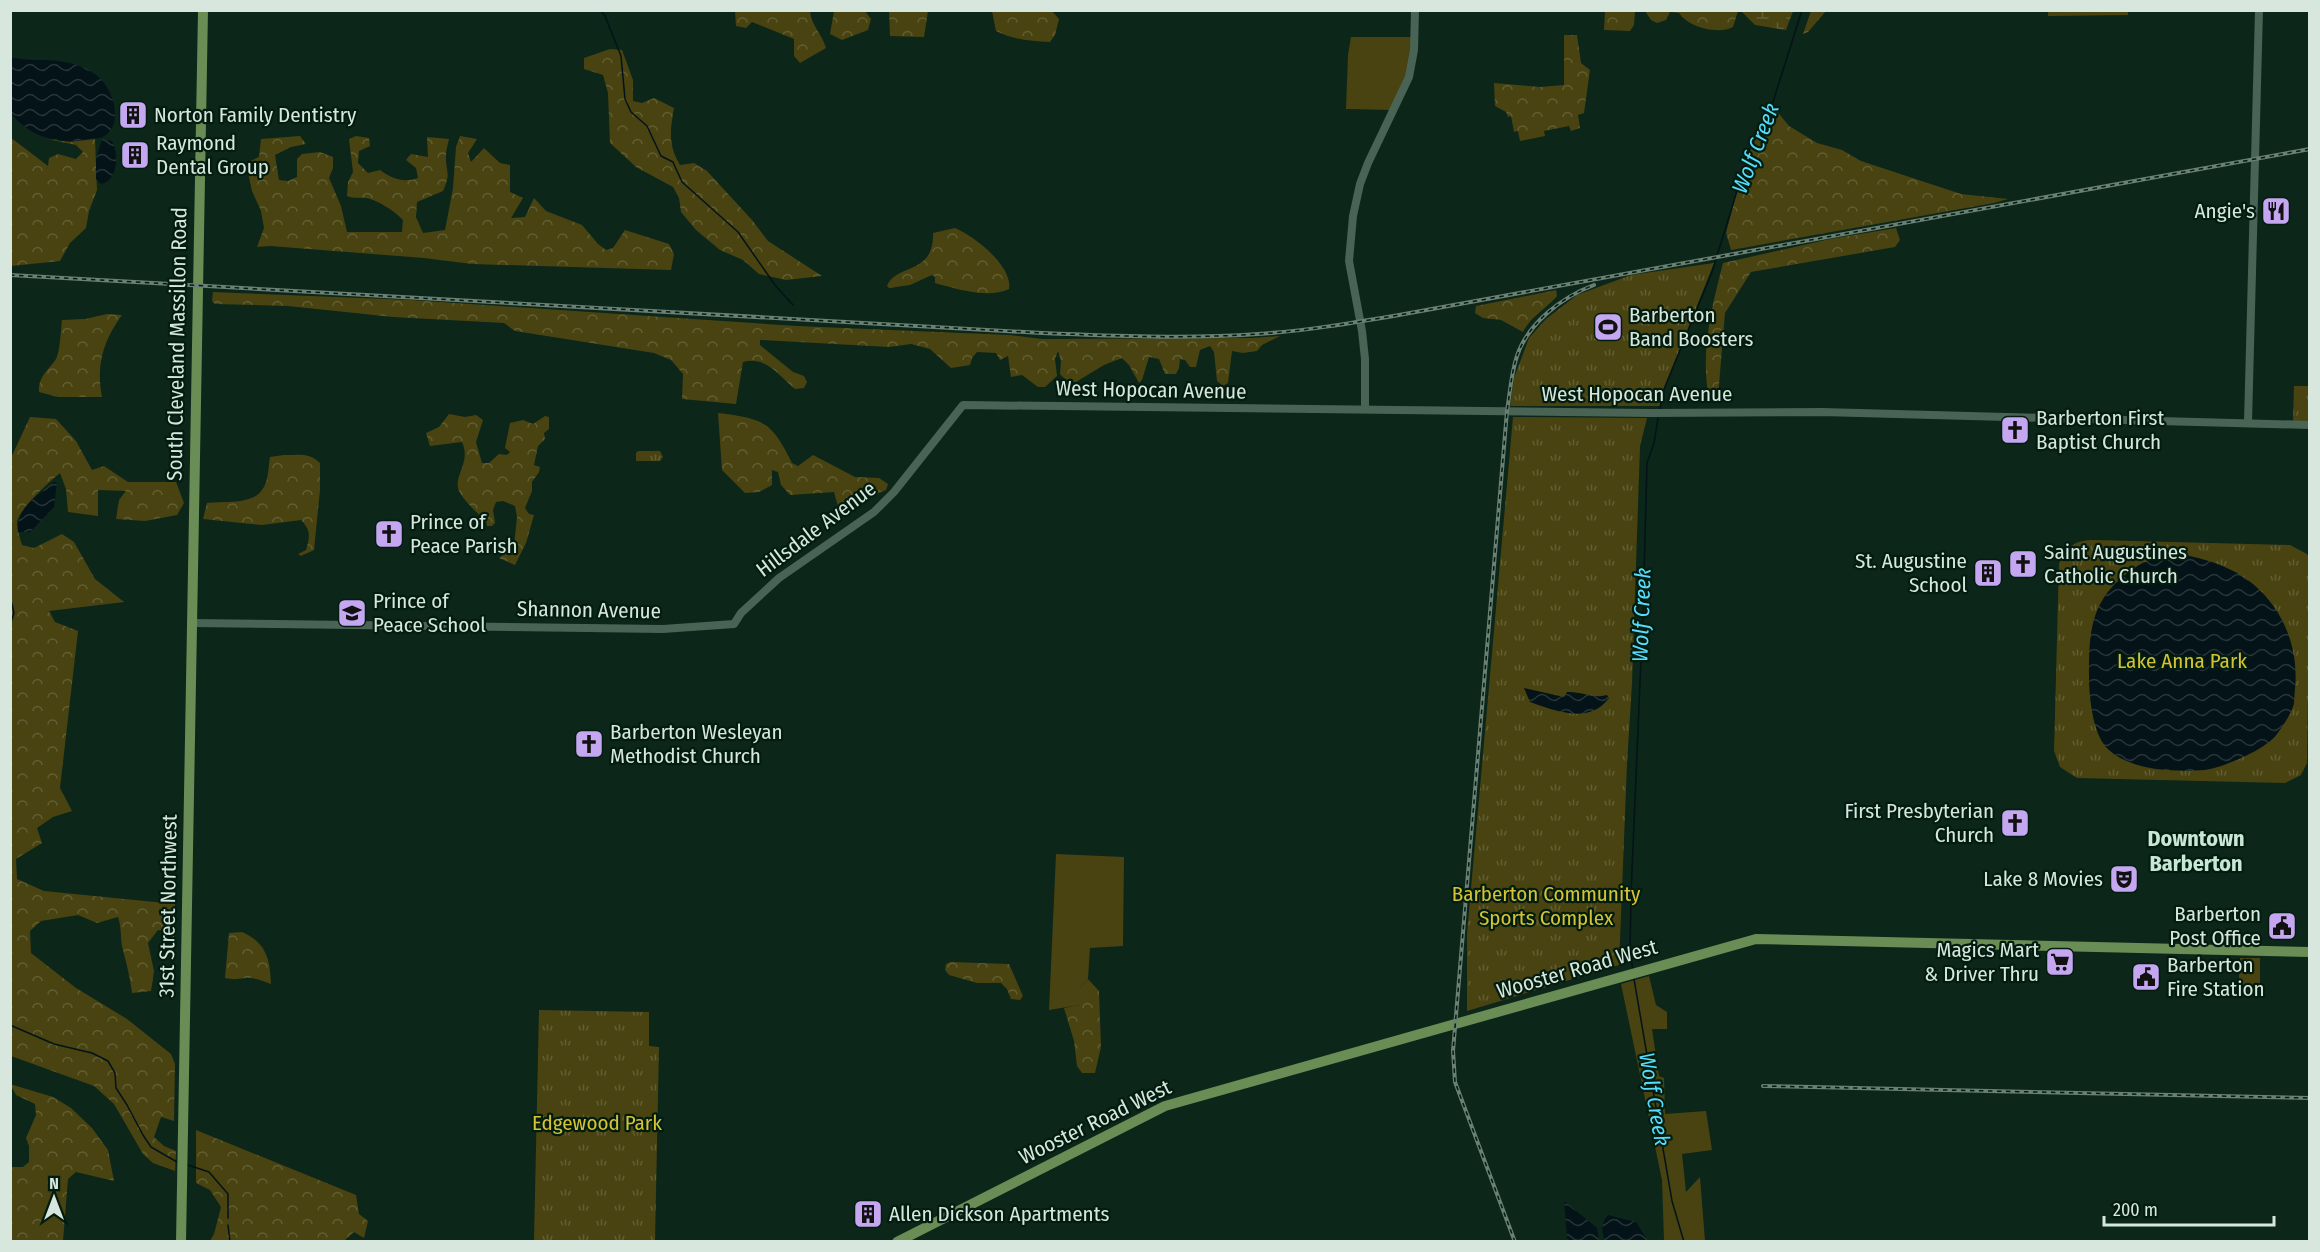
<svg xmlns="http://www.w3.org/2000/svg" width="2320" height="1252" viewBox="0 0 2320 1252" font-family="'Fira Sans Condensed',sans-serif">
<defs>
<pattern id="forest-crowns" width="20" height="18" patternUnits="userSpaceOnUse" patternTransform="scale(1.5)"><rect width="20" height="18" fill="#494311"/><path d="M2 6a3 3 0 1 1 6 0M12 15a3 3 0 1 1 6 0" fill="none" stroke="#625e33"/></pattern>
<pattern id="wetland-marsh" width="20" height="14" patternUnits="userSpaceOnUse" patternTransform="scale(1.5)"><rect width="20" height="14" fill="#494311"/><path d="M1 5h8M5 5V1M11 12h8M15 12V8" fill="none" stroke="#625e33"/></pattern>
<pattern id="park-tufts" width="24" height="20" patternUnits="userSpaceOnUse" patternTransform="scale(1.5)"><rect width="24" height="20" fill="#494311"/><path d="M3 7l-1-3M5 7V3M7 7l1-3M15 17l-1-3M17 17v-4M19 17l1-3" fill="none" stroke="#625e33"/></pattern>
<pattern id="water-waves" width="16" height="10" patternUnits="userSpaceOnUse" patternTransform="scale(1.5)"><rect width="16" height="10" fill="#031318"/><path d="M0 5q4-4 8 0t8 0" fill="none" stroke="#273539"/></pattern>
</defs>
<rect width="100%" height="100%" fill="#0c2619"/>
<!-- grass -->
<g fill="#494311">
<polygon points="1351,37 1413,37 1410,65 1392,110 1346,109 1348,55"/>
<polygon points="1056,854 1124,857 1123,946 1090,948 1088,979 1080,988 1080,1005 1049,1010"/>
<polygon points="2240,958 2260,958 2260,996 2238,995"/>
<polygon points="1649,976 1656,1005 1667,1012 1667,1029 1652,1029 1659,1076 1664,1078 1665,1114 1706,1111 1712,1150 1682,1154 1686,1192 1700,1177 1705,1241 1664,1241 1662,1180 1621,984"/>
</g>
<!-- forest -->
<g fill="url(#forest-crowns)">
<path d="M735 11H810C811 25 822 34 826 48L800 63 794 56V39L752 22 746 28 736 26Z"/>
<polygon points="834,11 865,11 871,19 868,30 842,40 830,34"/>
<polygon points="889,11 928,11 924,37 890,36"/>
<path d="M992 11H1052L1059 19 1055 35 1050 42C1030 41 1014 40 996 31Z"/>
<polygon points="1605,11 1635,11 1634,25 1630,31 1604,30"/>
<path d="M1645 11H1738L1733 27C1718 35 1688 27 1679 13L1670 12 1666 20 1657 23 1651 20Z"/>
<polygon points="1811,11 1826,11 1808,32 1803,34"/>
<polygon points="1564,35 1577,35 1581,63 1590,70 1584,113 1578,115 1580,128 1571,131 1569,126 1544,131 1545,136 1520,141 1518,131 1514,132 1511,116 1508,117 1506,112 1495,106 1494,83 1540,87 1564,85"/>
<path d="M610 49 622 50 633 80V101L642 103 654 98 674 108C670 131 668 145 680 165L694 163 707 171 752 220 768 241 822 276 786 280 759 274 743 260 720 250 696 230 681 212 679 198 673 187 636 167 610 143 608 93 603 75 584 69V58Z"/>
<polygon points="1772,105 1789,126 1817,143 1842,150 1861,161 1961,194 2008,199 1994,203 1731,250 1726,233 1743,168 1750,149"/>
<path d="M300 136 306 144 291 147 275 155 279 180 288 181 297 177V159L302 154 320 152 333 157V168L329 178 341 206 347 232H402L403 220C396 212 376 199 366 198 359 197 355 199 347 196L348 182 353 172 349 139 356 136 369 138 370 146 359 151 358 163 368 173 380 170C392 179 404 183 418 178L416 168 406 160 411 154 428 157 427 137 449 139C448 144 446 150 446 155 445 172 452 171 443 191L417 202 416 217 423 233 445 230 453 188 456 147 460 136 477 139 468 153 471 162 484 148 500 163 510 165V192L523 198 511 218 525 217 534 198 546 211 582 225 598 244 606 250 613 248 625 230 669 244 674 254 671 270 472 264 424 258 270 246 257 247 264 228 261 211 252 191 246 163 259 157 261 139Z"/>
<polygon points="10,137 48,166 49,158 58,154 76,159 83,152 76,145 47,139 70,142 95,139 97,190 89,211 86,228 70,243 60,261 11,266"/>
<path d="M955 228C974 236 1013 266 1009 289 988 299 957 289 935 283V277L932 275 910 285 889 288 887 286C896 263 934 276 933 233Z"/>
<path d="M1896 228 1900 240 1895 247 1751 272 1725 313 1718 397 1708 393C1701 348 1712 306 1723 263L1830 239Z"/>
<path d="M1556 290 1557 296C1546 309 1531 316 1523 332L1501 320 1483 318 1475 313 1476 306Z"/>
<path d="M213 292 411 300 797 326 1009 335 1042 339 1252 338 1280 336 1262 345 1257 351 1243 353 1232 351 1228 383 1223 386 1217 381 1214 352 1210 346 1200 350 1196 367H1190L1185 360 1180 359 1179 368 1176 374H1165L1159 359 1149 357 1142 380 1139 383 1129 365 1122 358 1104 365 1076 382 1067 381 1060 374 1061 361 1058 351 1055 359 1057 376 1045 387H1038L1022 375 1011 377 1008 356 1000 360 996 353 977 352 972 358 970 365 951 368 930 349 911 344 889 347 760 340V345L793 372 804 376 807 382 804 388 795 389C778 375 767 356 743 362L736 404 682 399 683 374 671 360 654 353 515 331 504 323 393 317 288 306 215 304 212 301Z"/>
<path d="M107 314 122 315C103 341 96 365 102 397H58L39 392C38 376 49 370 56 359 60 352 61 329 62 320L85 319Z"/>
<path d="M718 413C764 419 771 421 792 463L798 466 813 455 855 477 879 478 888 484 886 490 862 500 851 513 839 510 834 492 790 495 781 485 778 472 772 470V485L759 492 745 493 722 470Z"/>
<path d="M449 414 465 417 476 415 483 420 476 442 482 463H489L499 454 507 455 510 452 505 448 510 423 523 420 533 424 545 416 549 417V429L544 433 545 439 538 446 534 465 540 467 539 472 532 482V491L525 508 529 514 534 515 526 543 515 565 499 558 514 546 517 517 515 506 503 501 496 502 493 510 495 523 492 526H487L486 521C479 515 459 496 458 488 455 474 471 462 462 442L430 446 426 433 439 427Z"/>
<path d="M30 417 56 419 76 441 92 470 104 466 128 482H176L184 503 177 515 145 521 116 519 119 500 126 491 98 490V516L68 512 66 489 60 473C49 482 19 509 17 522 17 530 20 538 22 545L34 548 62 534 74 542 95 579 124 602 49 611 55 622 78 631 60 788 72 811 53 817 37 828 42 843 16 859 17 879 44 891 175 904 174 940 167 943 166 931 158 930 148 943 154 971 151 991 132 993C130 978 127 965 123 950 120 940 122 929 118 917L97 923 78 915 41 921 30 931 31 953 76 988 127 1019 171 1054 175 1064 174 1121 161 1117 154 1137 164 1146 176 1151 175 1171 153 1163 143 1154 114 1104 94 1086 11 1056 10 460Z"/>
<path d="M284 455C298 455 309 452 320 463V490L314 550 301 556 298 554 306 550C310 537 311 530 301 520L262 525 203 519 207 503C223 501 252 505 262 490 269 481 268 468 270 457Z"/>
<path d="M242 932C267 943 270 960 271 984 263 981 254 977 245 978 237 979 234 980 225 978L229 933Z"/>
<polygon points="951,962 1009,964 1023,996 1020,1000 1011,999 1007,989 1001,983 977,983 949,975 945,970 946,964"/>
<polygon points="1088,979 1099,991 1101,1047 1095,1073 1082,1073 1077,1066 1074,1041 1064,1008 1080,1005 1080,988"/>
<polygon points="10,1084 53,1097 71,1108 92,1128 108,1150 114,1181 76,1172 68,1179 63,1241 11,1241 11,1167 23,1167 29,1162 29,1146 26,1138 36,1115 35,1104 16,1095"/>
<polygon points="196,1130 356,1195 359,1214 368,1221 364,1238 354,1232 346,1239 345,1241 210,1241 214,1234 221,1207 210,1190 196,1183"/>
</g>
<!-- wetland -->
<polygon fill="url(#wetland-marsh)" points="1741,11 1793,11 1786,30 1755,25"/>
<!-- park -->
<g fill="url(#park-tufts)">
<polygon points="2048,11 2128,10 2128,15 2048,16"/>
<polygon points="1714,263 1662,394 1660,406 1510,406 1514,378 1529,338 1546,319 1577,295 1631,275"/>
<polygon points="2294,386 2309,386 2309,424 2293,423"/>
<polygon points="1513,417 1647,418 1640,446 1632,683 1627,764 1619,965 1467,1011 1467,934"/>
<polygon points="638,451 660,451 663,457 660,461 636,461 636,453"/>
<path d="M2094 540 2290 545 2307 554 2310 559 2307 763 2301 775 2285 783 2077 778 2060 767 2054 751 2059 564C2065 546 2076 540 2094 540Z"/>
<polygon points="539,1010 649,1012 649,1046 659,1047 655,1241 534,1241"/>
</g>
<!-- water -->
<g fill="url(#water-waves)">
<path d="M11 58C18 58 26 60 34 60 68 59 106 66 114 105 116 116 116 127 106 135 100 139 95 138 88 139 59 145 29 137 11 113Z"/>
<path d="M102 139 112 141C119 154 118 181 101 184L96 179V159Z"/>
<path d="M54 482 57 483 54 507 30 532H18C16 508 37 496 54 482Z"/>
<path d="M2174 553C2202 558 2230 565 2253 584 2284 610 2299 649 2295 689 2294 695 2295 702 2293 707 2290 716 2282 727 2277 734 2267 749 2222 768 2205 770 2175 772 2132 771 2109 750 2093 736 2090 701 2089 682 2089 638 2088 604 2125 575 2139 563 2155 556 2174 553Z"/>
<path d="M1524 688 1564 697 1567 692C1580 691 1595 699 1607 695L1609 698C1589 725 1556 711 1530 702Z"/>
<polygon points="1564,1201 1597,1228 1599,1241 1572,1241 1567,1239"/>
<path d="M1608 1215 1636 1222 1648 1241H1605C1602 1231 1600 1224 1608 1215Z"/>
</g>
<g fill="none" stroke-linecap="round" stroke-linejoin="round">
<!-- stream -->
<g stroke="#031318" stroke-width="1.5">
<polyline points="600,10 605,16 621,56 625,99 631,112 647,126 661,156 673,162 682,182 738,232 775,285 793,305"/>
<polyline points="1660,410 1662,394 1712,272 1750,149 1772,105 1802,10"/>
<polyline points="10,596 14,613 10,625"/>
<polyline points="10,762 10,773"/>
<polyline points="1633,969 1630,954 1631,894 1643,612 1647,463 1654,443 1658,418"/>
<polyline points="1634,979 1672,1201 1684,1242"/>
<polyline points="10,1025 54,1044 92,1053 108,1061 115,1073 116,1088 127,1105 143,1135 151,1147 177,1162"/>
<polyline points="188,1165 209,1172 228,1194 228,1218"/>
<polyline points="228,1225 230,1242"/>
</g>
<!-- minor -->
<g stroke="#496454" stroke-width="8">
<polyline points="1365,409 1365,359 1362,331 1349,261 1353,216 1360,184 1368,163 1409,77 1414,50 1415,10"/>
<polyline points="2248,422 2259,10"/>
<polyline points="191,623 663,629 734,624 741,613 779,578 874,512 894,492 963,405 1649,413 1822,412 2310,425"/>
</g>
<!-- major -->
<g stroke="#6a8d56" stroke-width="10">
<polyline points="181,1242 203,10"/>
<polyline points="897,1242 1165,1106 1756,939 2310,952"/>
</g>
<!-- rail casing -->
<g stroke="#6a8074" stroke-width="4">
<g id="rail">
<path d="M10 275 1042 333C1114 336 1186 339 1258 334 1305 331 1352 323 1399 315L2310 149"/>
<polyline points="1763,1086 2310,1098"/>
<path d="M1515 1242 1455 1082 1453 1051 1507 411C1510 393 1511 374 1517 356 1528 323 1562 297 1594 285"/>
</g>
</g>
<!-- rail -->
<use href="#rail" stroke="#031c10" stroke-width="1.5" stroke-dasharray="4.5" stroke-linecap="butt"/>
</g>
<!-- icons -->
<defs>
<g id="building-square" transform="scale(1.5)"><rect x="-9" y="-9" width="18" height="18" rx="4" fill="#c5a7f1" stroke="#031c10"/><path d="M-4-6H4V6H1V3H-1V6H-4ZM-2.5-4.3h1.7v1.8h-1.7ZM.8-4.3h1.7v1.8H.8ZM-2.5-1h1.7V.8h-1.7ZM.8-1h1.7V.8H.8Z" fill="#111"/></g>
<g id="restaurant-square" transform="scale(1.5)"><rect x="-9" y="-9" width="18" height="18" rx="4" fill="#c5a7f1" stroke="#031c10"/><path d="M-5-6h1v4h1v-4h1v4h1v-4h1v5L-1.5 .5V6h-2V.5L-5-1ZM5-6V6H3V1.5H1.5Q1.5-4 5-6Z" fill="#111"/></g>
<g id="stadium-square" transform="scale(1.5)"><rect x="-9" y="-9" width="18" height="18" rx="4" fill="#c5a7f1" stroke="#031c10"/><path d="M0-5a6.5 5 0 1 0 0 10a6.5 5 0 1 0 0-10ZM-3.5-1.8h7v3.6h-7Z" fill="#111"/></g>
<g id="church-square" transform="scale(1.5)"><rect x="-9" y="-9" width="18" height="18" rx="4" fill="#c5a7f1" stroke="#031c10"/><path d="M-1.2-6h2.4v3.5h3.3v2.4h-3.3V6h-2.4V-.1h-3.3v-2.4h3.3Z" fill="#111"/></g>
<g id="school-square" transform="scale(1.5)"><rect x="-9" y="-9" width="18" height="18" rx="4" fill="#c5a7f1" stroke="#031c10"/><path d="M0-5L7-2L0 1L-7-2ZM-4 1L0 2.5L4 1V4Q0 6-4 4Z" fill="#111"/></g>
<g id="theatre-square" transform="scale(1.5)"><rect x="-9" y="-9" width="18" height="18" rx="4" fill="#c5a7f1" stroke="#031c10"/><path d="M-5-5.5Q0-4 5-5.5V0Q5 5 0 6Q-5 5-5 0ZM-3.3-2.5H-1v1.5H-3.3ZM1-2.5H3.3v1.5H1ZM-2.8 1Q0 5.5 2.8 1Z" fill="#111"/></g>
<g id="civic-square" transform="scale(1.5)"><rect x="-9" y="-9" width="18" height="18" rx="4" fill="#c5a7f1" stroke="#031c10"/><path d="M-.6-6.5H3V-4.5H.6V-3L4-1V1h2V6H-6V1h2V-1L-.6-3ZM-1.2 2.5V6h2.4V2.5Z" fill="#111"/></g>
<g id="supermarket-square" transform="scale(1.5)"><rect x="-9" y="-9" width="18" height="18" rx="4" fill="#c5a7f1" stroke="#031c10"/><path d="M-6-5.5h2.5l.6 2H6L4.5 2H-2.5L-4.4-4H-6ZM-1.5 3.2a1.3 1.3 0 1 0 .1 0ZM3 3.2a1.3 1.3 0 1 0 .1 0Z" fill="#111"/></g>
</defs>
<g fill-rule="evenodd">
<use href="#building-square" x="133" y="115"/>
<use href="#building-square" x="135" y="155"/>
<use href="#restaurant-square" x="2276" y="211"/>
<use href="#stadium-square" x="1608" y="327"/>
<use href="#church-square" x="2015" y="430"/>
<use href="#church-square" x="389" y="534"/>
<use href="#church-square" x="2023" y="564"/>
<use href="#building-square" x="1988" y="573"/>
<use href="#school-square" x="352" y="613"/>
<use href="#church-square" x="589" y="744"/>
<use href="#church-square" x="2015" y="823"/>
<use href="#theatre-square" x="2124" y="879"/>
<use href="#civic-square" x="2282" y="926"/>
<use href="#supermarket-square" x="2060" y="962"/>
<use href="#civic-square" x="2146" y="977"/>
<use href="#building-square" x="868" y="1214"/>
</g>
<g text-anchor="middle" stroke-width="4.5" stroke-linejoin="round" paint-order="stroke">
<!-- poi labels -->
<g font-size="21" fill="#d7e7dd" stroke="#031c10" text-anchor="start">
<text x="154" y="122">Norton Family Dentistry</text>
<text x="156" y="150">Raymond<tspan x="156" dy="24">Dental Group</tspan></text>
<text x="2255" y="218" text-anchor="end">Angie's</text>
<text x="1629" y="322">Barberton<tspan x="1629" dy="24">Band Boosters</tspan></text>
<text x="2036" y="425">Barberton First<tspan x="2036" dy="24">Baptist Church</tspan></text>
<text x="410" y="529">Prince of<tspan x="410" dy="24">Peace Parish</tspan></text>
<text x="2044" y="559">Saint Augustines<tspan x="2044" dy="24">Catholic Church</tspan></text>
<text x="1967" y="568" text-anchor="end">St. Augustine<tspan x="1967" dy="24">School</tspan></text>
<text x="373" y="608">Prince of<tspan x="373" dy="24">Peace School</tspan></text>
<text x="610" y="739">Barberton Wesleyan<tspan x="610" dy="24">Methodist Church</tspan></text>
<text x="1994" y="818" text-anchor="end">First Presbyterian<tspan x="1994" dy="24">Church</tspan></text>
<text x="2103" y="886" text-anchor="end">Lake 8 Movies</text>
<text x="2261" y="921" text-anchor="end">Barberton<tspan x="2261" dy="24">Post Office</tspan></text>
<text x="2039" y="957" text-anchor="end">Magics Mart<tspan x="2039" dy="24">&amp; Driver Thru</tspan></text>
<text x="2167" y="972">Barberton<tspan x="2167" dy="24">Fire Station</tspan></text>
<text x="889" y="1221">Allen Dickson Apartments</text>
</g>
<!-- street labels -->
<g font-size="21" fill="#d7e7dd" stroke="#031c10">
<text transform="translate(177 344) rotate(-89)" y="7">South Cleveland Massillon Road</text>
<text transform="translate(1151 390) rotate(1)" y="7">West Hopocan Avenue</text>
<text x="1637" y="401">West Hopocan Avenue</text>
<text transform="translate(816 529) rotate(-37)" y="7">Hillsdale Avenue</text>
<text transform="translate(589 610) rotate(1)" y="7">Shannon Avenue</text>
<text transform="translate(168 906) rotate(-89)" y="7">31st Street Northwest</text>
<text transform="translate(1577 969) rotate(-16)" y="7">Wooster Road West</text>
<text transform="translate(1095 1122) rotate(-26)" y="7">Wooster Road West</text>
</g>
<!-- park labels -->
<g font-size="21" fill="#d5c335" stroke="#031c10">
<text x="2182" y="668">Lake Anna Park</text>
<text x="1546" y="901">Barberton Community<tspan x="1546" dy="24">Sports Complex</tspan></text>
<text x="597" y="1130">Edgewood Park</text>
</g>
<!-- water labels -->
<g font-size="22" font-style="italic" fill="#56dcfc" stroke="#031c10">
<text transform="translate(1755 148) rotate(-69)" y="8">Wolf Creek</text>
<text transform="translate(1641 615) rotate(-88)" y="8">Wolf Creek</text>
<text transform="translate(1655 1099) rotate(80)" y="8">Wolf Creek</text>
</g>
<!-- neighbourhood labels -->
<g font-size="22" font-weight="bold" fill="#c8e7d5" stroke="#031c10">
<text x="2196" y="846">Downtown<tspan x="2196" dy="25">Barberton</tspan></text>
</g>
</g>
<!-- border -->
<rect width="2320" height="1252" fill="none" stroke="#d7e7dd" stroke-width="24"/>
<!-- north arrow -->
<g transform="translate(54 1198)" stroke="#031c10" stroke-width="4.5" paint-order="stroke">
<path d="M0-4.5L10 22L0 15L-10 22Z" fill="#d7e7dd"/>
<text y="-9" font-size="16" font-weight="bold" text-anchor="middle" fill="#d7e7dd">N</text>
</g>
<!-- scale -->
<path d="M2104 1216v9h170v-9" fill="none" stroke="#d7e7dd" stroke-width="3"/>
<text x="2113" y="1216" font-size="18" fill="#d7e7dd" stroke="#031c10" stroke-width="4.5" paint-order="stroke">200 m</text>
</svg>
